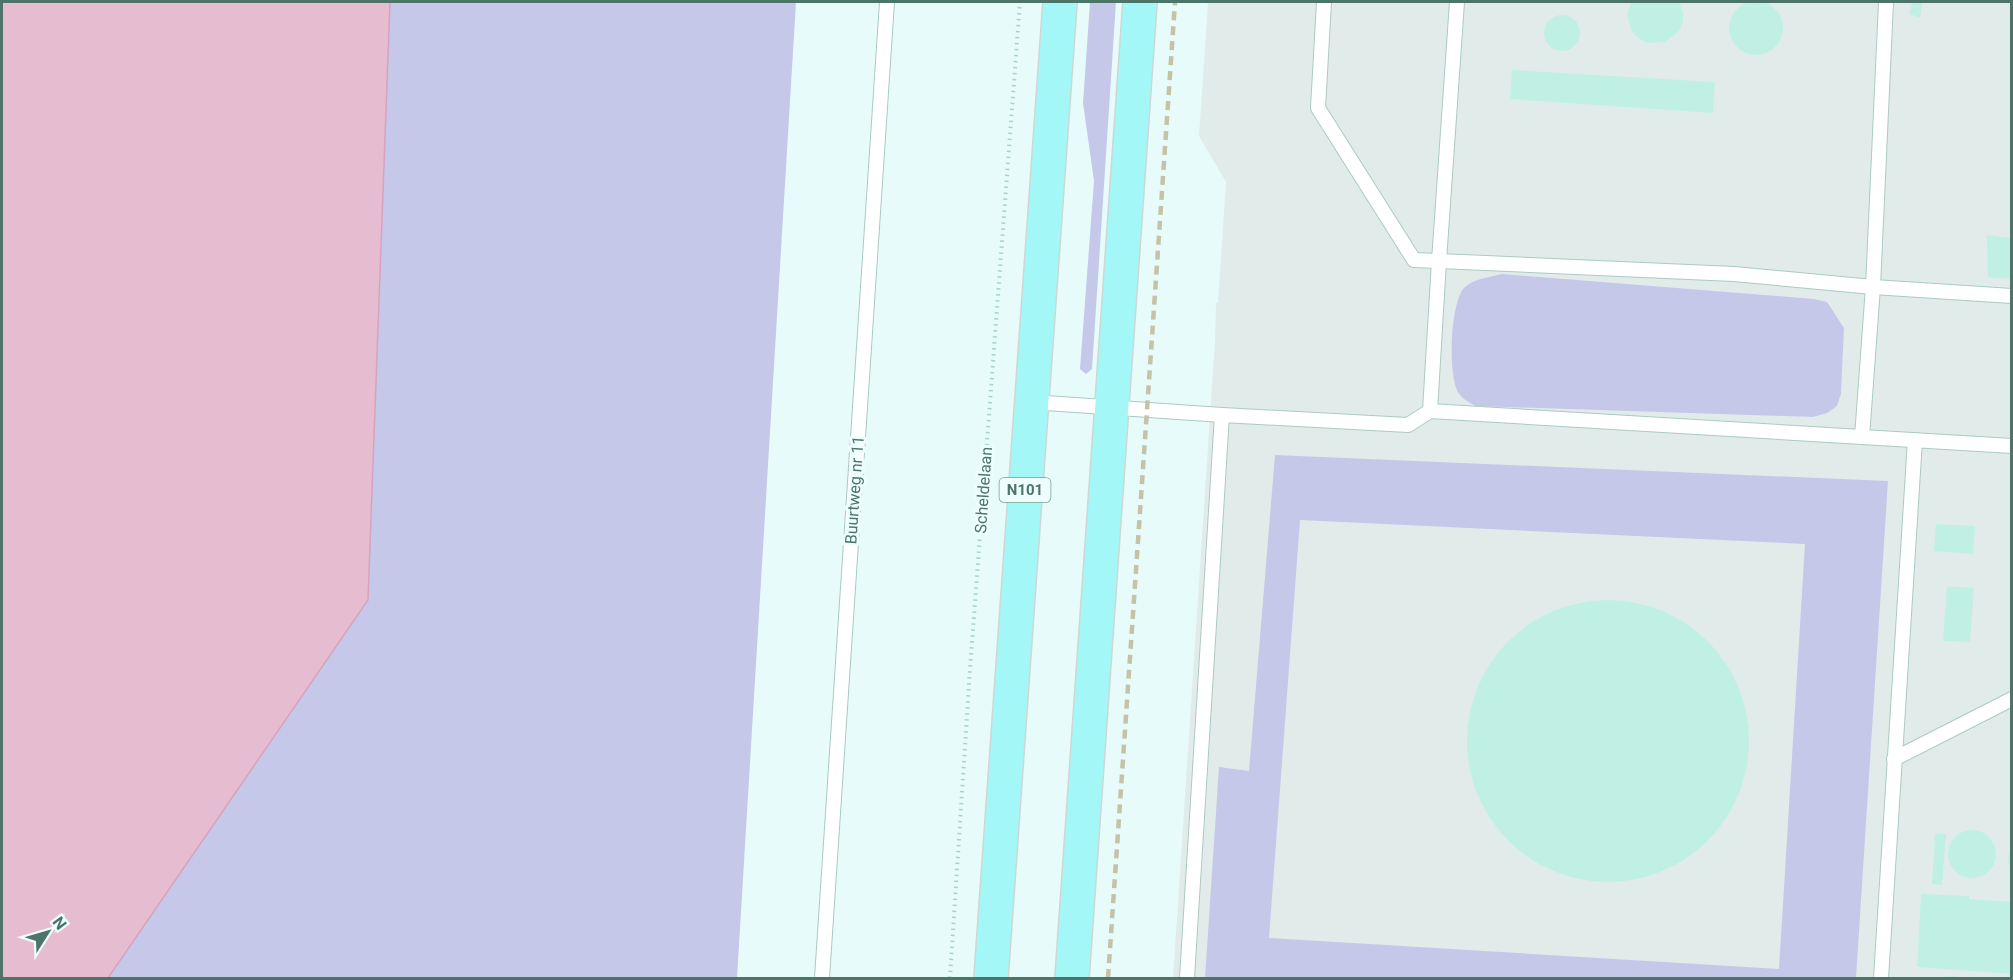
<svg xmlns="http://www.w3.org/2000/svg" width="2013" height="980" viewBox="0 0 2013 980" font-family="Roboto,sans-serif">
<rect width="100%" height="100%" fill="#e8fbfb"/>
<!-- industrial -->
<polygon fill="#e1ecea" points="1208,2 2011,2 2011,978 1173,978 1215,340 1216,303 1218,303 1226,182 1199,136"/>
<!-- green -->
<g fill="#c6c8e9" fill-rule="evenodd">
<polygon points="390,2 796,2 737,978 108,978 368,600"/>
<polygon points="1090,2 1116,2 1092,369 1086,374 1080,369 1094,181 1083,103"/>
<path d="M1502 274 1814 299 1827 302 1844 328 1841 394 1837 406 1827 413 1813 417 1475 406C1471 403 1464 400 1460 395 1447 380 1450 303 1464 288 1472 279 1490 277 1502 274Z"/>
<path d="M1275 455 1888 481 1856 978H1205L1219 767 1249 771ZM1300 520 1805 544 1779 969 1269 938Z"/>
</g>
<!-- water -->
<polygon fill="#e5bcd0" stroke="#d6a3bc" stroke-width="1.5" points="2,2 390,2 368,600 108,978 2,978"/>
<!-- building -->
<g fill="#c0f0e4">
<circle cx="1756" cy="28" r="27"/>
<polygon points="1631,2 1679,2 1683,12 1683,22 1679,31 1665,42 1648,43 1640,39 1633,33 1627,16"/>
<polygon points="1912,2 1922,2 1920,18 1910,14"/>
<circle cx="1562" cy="33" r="18"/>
<polygon points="1512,70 1715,82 1713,113 1510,99"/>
<polygon points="1987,235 2012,238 2012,279 1988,277"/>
<polygon points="1936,524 1975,526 1973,554 1934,551"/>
<polygon points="1947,586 1974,588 1970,642 1943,641"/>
<circle cx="1608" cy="741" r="141"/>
<circle cx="1972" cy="854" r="24"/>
<polygon points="1935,834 1946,834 1942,885 1932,884"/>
<polygon points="2012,844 2012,869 2010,869 2008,858"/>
<polygon points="1921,894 1969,896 1969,899 2012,902 2012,974 1917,967"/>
<polygon points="1945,976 1954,976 1961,978 1938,978"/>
</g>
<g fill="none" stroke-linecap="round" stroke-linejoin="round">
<!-- service casing -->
<g stroke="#abcac4" stroke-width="16">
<g id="service">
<polyline points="1324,2 1318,108 1414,260 1439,261 1430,411 1862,437 1873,287 1886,2"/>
<polyline points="1457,2 1439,261 1734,274 1873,287 2012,296"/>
<polyline points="1031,402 1222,415 1408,425 1430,411"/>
<polyline points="1862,437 2012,446"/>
<polyline points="1894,759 2012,699"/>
<polyline points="822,978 887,2"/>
<polyline points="1187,978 1222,415"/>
<polyline points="1881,978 1915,440"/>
</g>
</g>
<!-- primary casing -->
<g stroke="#cdd8d5" stroke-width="36">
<g id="primary">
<polyline points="991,978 1060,2"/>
<polyline points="1072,978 1140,2"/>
</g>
</g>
<!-- path -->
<polyline stroke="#a3d5c8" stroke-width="4" stroke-dasharray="1.5 4.5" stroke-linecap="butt" points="950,978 970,669 1020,2"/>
<!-- service -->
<use href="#service" stroke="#fff" stroke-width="14"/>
<!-- primary -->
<use href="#primary" stroke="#a3f7f6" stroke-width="33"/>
<!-- rail -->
<polyline stroke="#c5c2a6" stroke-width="4.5" stroke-dasharray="9 6" stroke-linecap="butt" points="1108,978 1175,2"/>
</g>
<g text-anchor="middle" stroke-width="6" stroke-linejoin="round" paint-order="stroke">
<!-- shield labels -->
<rect fill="#eefefe" stroke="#7d9d96" stroke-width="1.5" x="999.5" y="478" width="51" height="24" rx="4.5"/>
<g font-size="15" font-weight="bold" fill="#4d7469">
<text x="1025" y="495">N101</text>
</g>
<!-- street labels -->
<g font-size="16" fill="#4d7469" stroke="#eefefe">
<text transform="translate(854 490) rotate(-86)" y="6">Buurtweg nr 11</text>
<text transform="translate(983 490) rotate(-86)" y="6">Scheldelaan</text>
</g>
</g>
<!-- border -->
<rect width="2013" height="980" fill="none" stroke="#4d7469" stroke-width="6"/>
<!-- north arrow -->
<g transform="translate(48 932) rotate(53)" stroke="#eefefe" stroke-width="4.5" paint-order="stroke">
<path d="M0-4.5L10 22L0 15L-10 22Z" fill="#4d7469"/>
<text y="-9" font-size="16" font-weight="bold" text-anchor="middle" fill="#4d7469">N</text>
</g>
</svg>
